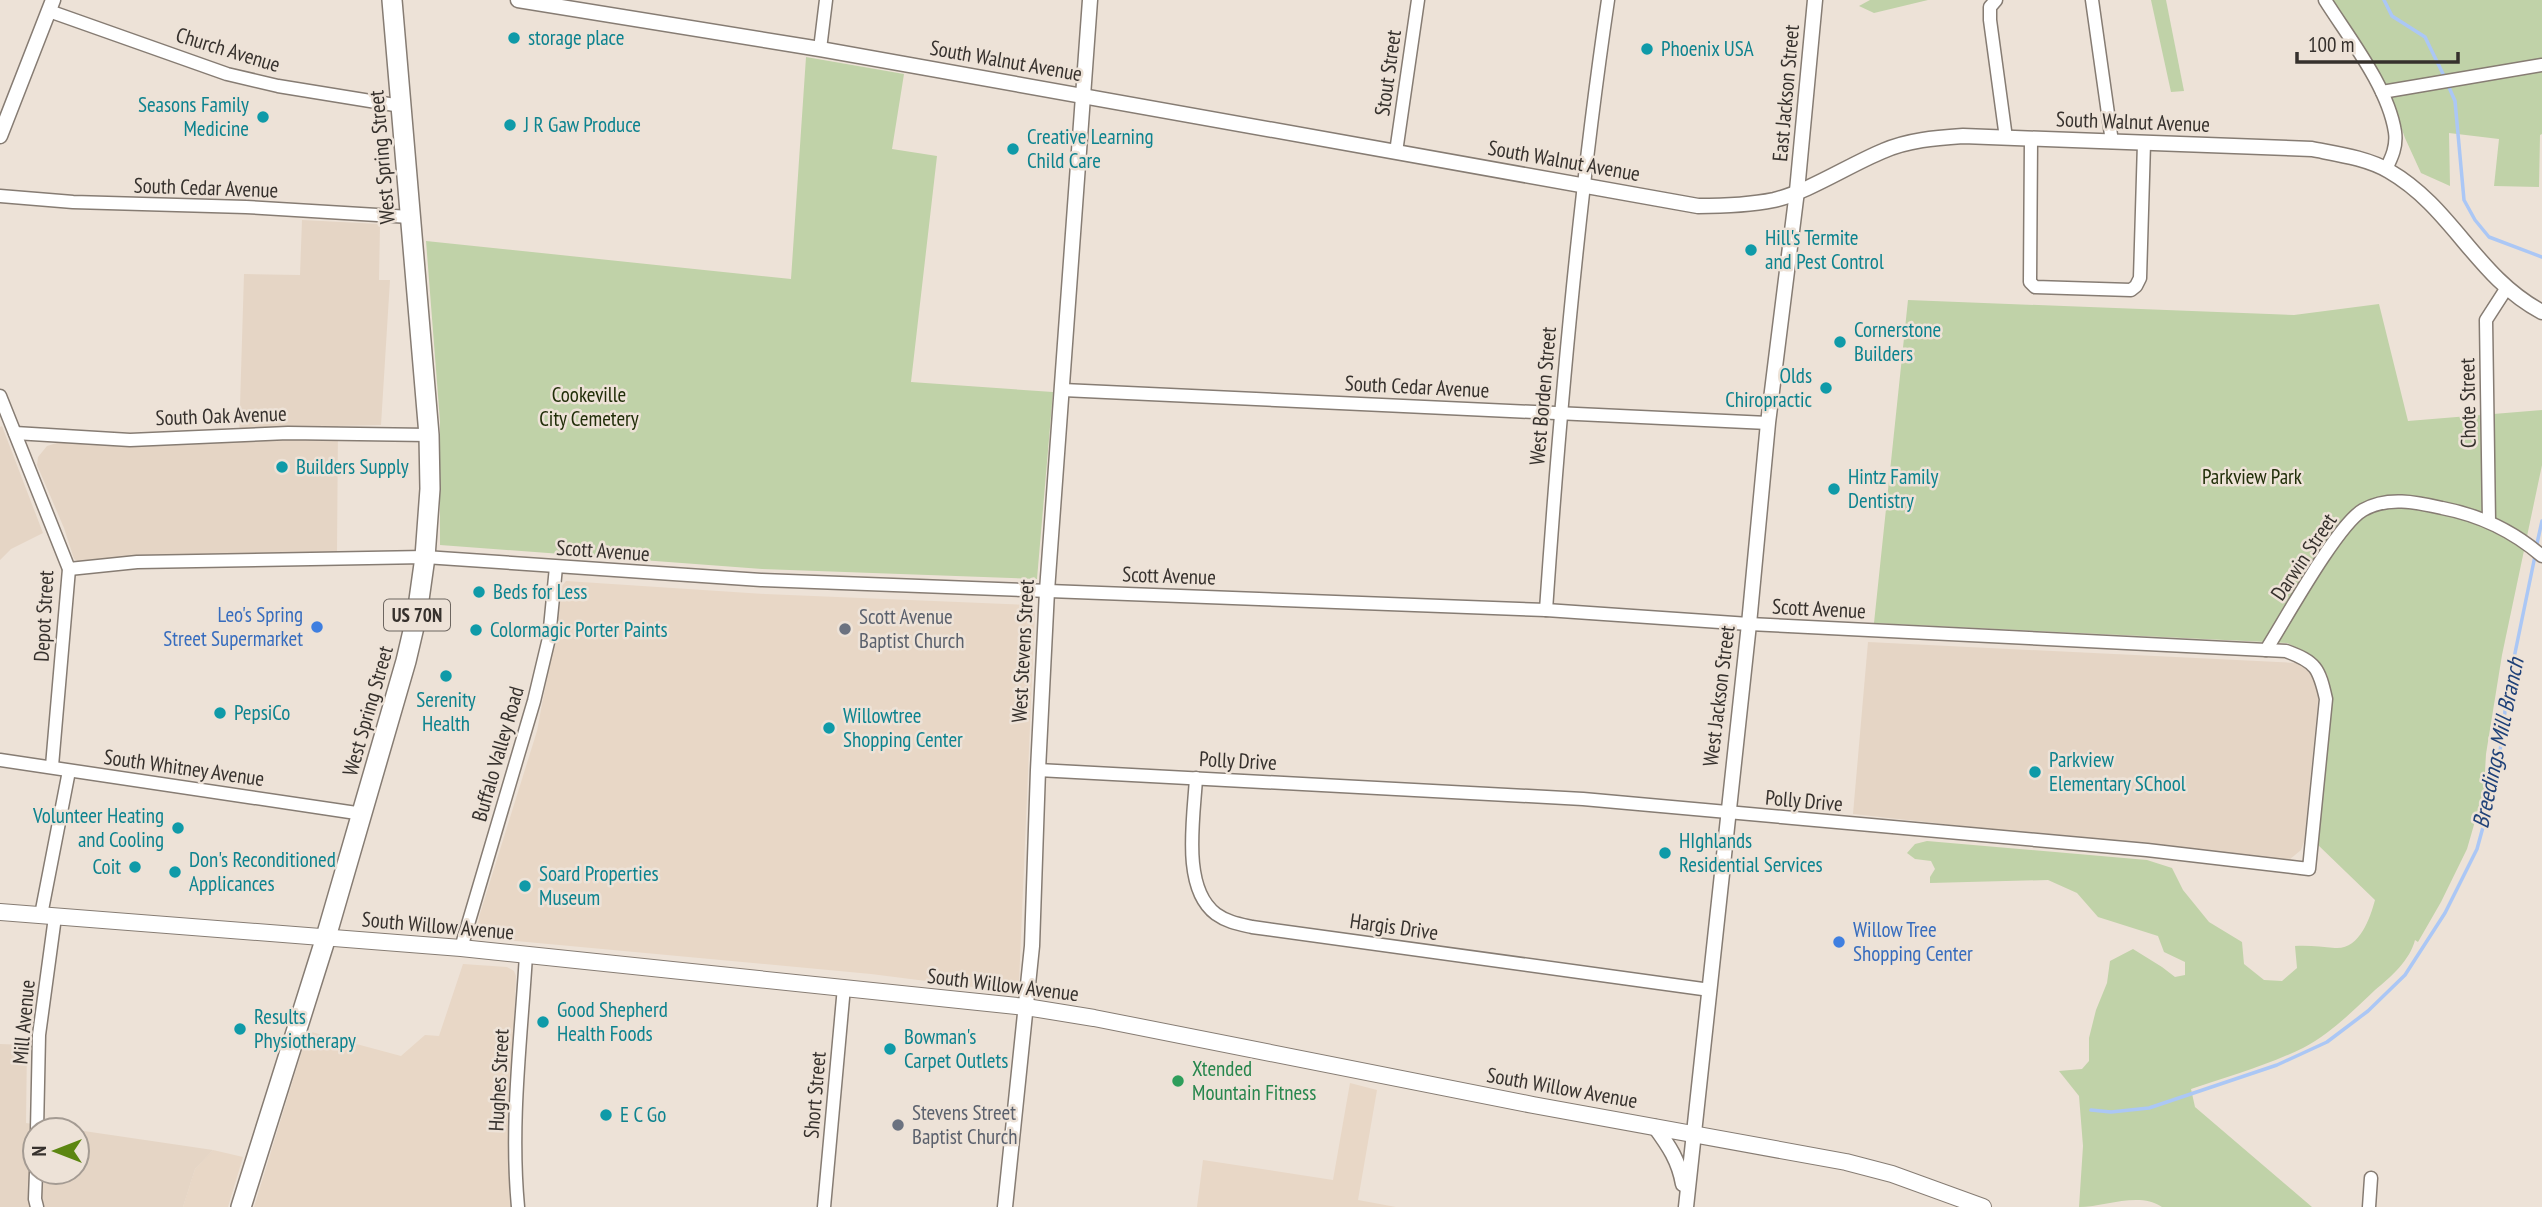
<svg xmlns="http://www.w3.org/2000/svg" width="2542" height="1207" viewBox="0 0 2542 1207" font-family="'PT Sans Narrow',sans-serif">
<rect width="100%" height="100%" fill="#ede2d7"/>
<!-- commercial -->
<g fill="#e8d7c6">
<polygon points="566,581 765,594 1030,605 1035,613 1033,656 1019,983 1014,989 997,990 871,974 485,938 480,935 477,930 479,917 537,731 557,624 562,586"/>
<polygon points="463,964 507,967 514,971 516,976 508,1165 511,1207 254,1207 308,1031 401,1056 425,1035 439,1036"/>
<polygon points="1350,1083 1377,1090 1358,1200 1396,1207 1197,1207 1203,1160 1333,1180"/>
<polygon points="213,1150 243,1157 228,1207 183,1207 195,1169"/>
</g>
<!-- built -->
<g fill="#e5d5c5">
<polygon points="302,220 380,224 379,280 390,280 381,425 338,426 337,552 132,556 79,562 74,559 64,528 37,465 38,457 47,446 60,442 116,446 239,439 244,274 300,275"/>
<polygon points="2,426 43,533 11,549 0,560 0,427"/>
<polygon points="1868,642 2297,663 2307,667 2315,677 2319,691 2304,842 2301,850 2289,860 2279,861 1853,814"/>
<polygon points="0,1044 27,1045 26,1123 75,1130 35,1130 35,1172 77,1172 77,1130 213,1150 195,1169 183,1207 0,1207"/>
</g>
<!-- green -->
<g fill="#c0d2a8">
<polygon points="1870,0 1928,0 1874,13 1859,6"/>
<polygon points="2151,0 2166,0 2184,91 2171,92"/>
<polygon points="2324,0 2542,0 2542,134 2540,135 2539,187 2494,186 2499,139 2449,133 2450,186 2421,173 2405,138 2391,98"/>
<polygon points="806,57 904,74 892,149 937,156 911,382 1053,392 1037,579 762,569 440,545 440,421 426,241 791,279"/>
<path d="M1908 300 2294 315 2379 304 2408 421 2542 410V465L2502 655 2486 754 2484 790 2467 849 2441 902 2418 942 2415 940C2410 960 2391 977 2375 990 2353 1011 2330 1034 2303 1048 2268 1065 2228 1077 2191 1089L2195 1107 2312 1207H2162C2139 1191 2105 1207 2079 1207L2083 1146 2079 1096 2059 1071 2082 1069 2089 1061V1038L2096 1010 2107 983 2110 961 2133 949 2162 967 2175 977 2185 975V962L2164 952 2158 936 2098 917 2077 893 2048 880 1930 883V877L1935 869 1931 861 1915 859 1907 853 1915 844 1927 841 2147 860 2172 868 2183 890 2209 922 2242 942 2244 964 2264 980 2282 981 2297 968 2295 946C2310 945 2321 947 2335 948 2359 950 2370 919 2375 900L2317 844 2331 700 2327 674 2310 654 2287 643 1874 623Z"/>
</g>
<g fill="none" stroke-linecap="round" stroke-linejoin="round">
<!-- stream -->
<g stroke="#abc7f5" stroke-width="3.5">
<polyline points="2384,0 2392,16 2425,37 2445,78"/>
<polyline points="2448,85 2455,101 2464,200 2475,220 2489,237 2542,257"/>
<polyline points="2536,548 2542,521"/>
<polyline points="2091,1110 2111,1112 2149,1108 2277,1065 2327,1042 2368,1011 2405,975 2445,913 2477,849 2497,776 2508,687 2535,556"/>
</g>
<!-- minor casing -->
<g stroke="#867c73" stroke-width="15">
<g id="minor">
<polyline points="1996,0 1990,7 1990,20 2006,138"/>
<polyline points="2092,0 2112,142"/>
<path d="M2325 0C2349 38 2388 87 2395 132 2397 146 2392 157 2386 169"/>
<polyline points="49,11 227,74 278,86 401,106"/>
<polyline points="820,49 826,0"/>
<polyline points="2382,92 2542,65"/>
<polyline points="2031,140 2030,282 2035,287 2131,290 2136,286 2140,278 2144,143"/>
<polyline points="1396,152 1418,0"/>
<polyline points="0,196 73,202 246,207 410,217"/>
<polyline points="1063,390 1768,423"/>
<polyline points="0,396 69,569 52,766"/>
<polyline points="15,433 130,440 288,433 429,435"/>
<polyline points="2489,522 2486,320 2506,289"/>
<path d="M69 569 137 562 425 557 761 580 1546 610 1749 624 2286 651C2316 662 2319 668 2326 699L2309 869 2147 850 1583 799 1038 770"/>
<path d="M1546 610C1560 406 1578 203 1608 0"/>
<path d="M2266 650C2285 620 2337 525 2363 510 2387 496 2416 502 2442 508 2479 515 2513 531 2542 556"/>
<polyline points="0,760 363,814"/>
<path d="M1196 778C1194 817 1181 888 1216 914 1227 922 1239 924 1252 927L1710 990"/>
<polyline points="41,915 69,771"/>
<polyline points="461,948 534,701 549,638 556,567"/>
<polyline points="37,1130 39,1035 55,917"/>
<polyline points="36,1172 35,1199 37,1207"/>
<path d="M518 1207C510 1123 521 1039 526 955"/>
<polyline points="824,1207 844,987"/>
<polyline points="2369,1207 2371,1178"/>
</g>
</g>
<!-- tertiary casing -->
<g stroke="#867c73" stroke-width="17">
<g id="tertiary">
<path d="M518 0 820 49 1698 206C1723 206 1749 205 1774 200 1808 192 1849 165 1883 151 1908 140 1935 138 1963 136L2312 149C2337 154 2367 158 2389 171 2453 208 2476 277 2542 312"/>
<polyline points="0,136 53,0"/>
<path d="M1655 1127C1669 1146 1679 1161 1683 1184"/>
<polyline points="1005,1207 1032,946 1038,770 1047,591 1090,0"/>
<polyline points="1686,1207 1749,624 1768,423 1797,191 1815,0"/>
</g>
</g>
<!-- secondary casing -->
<g stroke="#867c73" stroke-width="18">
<polyline id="secondary" points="0,912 461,948 1026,1007 1094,1018 1533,1105 1846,1162 1892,1174 1983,1207"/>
</g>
<!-- primary casing -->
<g stroke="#867c73" stroke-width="22">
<polyline id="primary" points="241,1207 326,937 406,661 417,614 425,557 430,489 429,435 392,0"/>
</g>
<!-- minor -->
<use href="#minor" stroke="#fff" stroke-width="12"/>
<!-- tertiary -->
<use href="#tertiary" stroke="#fff" stroke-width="14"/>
<!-- secondary -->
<use href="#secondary" stroke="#fff" stroke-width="16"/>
<!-- primary -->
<use href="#primary" stroke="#fff" stroke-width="19"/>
</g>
<!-- markers -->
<g fill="#0f9aa8" stroke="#ede2d7" stroke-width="2.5">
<circle cx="514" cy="38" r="7"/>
<circle cx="1647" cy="49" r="7"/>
<circle cx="263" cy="117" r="7"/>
<circle cx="510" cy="125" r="7"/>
<circle cx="1013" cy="149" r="7"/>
<circle cx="1751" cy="250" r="7"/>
<circle cx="1840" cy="342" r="7"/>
<circle cx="1826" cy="388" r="7"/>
<circle cx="282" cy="467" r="7"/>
<circle cx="1834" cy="489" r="7"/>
<circle cx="479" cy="592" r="7"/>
<circle cx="476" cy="630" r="7"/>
<circle cx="446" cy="676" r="7"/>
<circle cx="220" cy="713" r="7"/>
<circle cx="829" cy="728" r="7"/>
<circle cx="2035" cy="772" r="7"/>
<circle cx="178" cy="828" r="7"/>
<circle cx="1665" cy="853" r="7"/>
<circle cx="135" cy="867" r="7"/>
<circle cx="175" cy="872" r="7"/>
<circle cx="525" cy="886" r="7"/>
<circle cx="543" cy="1022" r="7"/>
<circle cx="240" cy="1029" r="7"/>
<circle cx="890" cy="1049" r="7"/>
<circle cx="606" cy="1115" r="7"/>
</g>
<g fill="#3f7fe0" stroke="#ede2d7" stroke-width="2.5">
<circle cx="317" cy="627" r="7"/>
<circle cx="1839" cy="942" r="7"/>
</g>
<g fill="#6b7280" stroke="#ede2d7" stroke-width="2.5">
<circle cx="845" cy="629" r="7"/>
<circle cx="898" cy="1125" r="7"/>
</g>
<circle fill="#2e9e5b" stroke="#ede2d7" stroke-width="2.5" cx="1178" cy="1081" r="7"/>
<g text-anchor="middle" stroke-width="5" stroke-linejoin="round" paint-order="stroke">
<!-- shield labels -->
<rect fill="#ede2d7" stroke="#6d6660" stroke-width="2" x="384" y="599.5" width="66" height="31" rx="5"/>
<g font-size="19" font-weight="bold" fill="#36312d">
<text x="417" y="622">US 70N</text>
</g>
<!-- culture labels -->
<g font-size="21" fill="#0d838f" stroke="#ede2d7" text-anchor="start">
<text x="528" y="45">storage place</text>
<text x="1661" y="56">Phoenix USA</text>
<text x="249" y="112" text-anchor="end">Seasons Family<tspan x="249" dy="24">Medicine</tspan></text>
<text x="524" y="132">J R Gaw Produce</text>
<text x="1027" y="144">Creative Learning<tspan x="1027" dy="24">Child Care</tspan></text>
<text x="1765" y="245">Hill's Termite<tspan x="1765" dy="24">and Pest Control</tspan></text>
<text x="1854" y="337">Cornerstone<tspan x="1854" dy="24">Builders</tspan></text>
<text x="1812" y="383" text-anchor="end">Olds<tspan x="1812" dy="24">Chiropractic</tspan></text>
<text x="296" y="474">Builders Supply</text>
<text x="1848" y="484">Hintz Family<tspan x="1848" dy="24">Dentistry</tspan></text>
<text x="493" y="599">Beds for Less</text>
<text x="490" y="637">Colormagic Porter Paints</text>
<text x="446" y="707" text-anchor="middle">Serenity<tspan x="446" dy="24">Health</tspan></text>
<text x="234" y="720">PepsiCo</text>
<text x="843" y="723">Willowtree<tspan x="843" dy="24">Shopping Center</tspan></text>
<text x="2049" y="767">Parkview<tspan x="2049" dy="24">Elementary SChool</tspan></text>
<text x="164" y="823" text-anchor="end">Volunteer Heating<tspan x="164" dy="24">and Cooling</tspan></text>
<text x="1679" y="848">HIghlands<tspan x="1679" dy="24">Residential Services</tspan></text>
<text x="189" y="867">Don's Reconditioned<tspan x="189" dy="24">Applicances</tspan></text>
<text x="121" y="874" text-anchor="end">Coit</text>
<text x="539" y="881">Soard Properties<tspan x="539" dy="24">Museum</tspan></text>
<text x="557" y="1017">Good Shepherd<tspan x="557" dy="24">Health Foods</tspan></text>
<text x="254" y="1024">Results<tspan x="254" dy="24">Physiotherapy</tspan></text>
<text x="904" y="1044">Bowman's<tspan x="904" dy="24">Carpet Outlets</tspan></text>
<text x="620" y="1122">E C Go</text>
</g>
<!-- street labels -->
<g font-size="21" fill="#36312d" stroke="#ede2d7">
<text transform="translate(228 50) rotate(17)" y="7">Church Avenue</text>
<text transform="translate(1006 61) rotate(10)" y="7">South Walnut Avenue</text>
<text transform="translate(1388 73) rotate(-82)" y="7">Stout Street</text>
<text transform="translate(1786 93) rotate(-85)" y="7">East Jackson Street</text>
<text transform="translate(2133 122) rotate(2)" y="7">South Walnut Avenue</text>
<text transform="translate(382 157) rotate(-95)" y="7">West Spring Street</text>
<text transform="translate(1564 161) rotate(10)" y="7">South Walnut Avenue</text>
<text transform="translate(206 188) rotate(2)" y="7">South Cedar Avenue</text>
<text transform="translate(1417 387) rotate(3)" y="7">South Cedar Avenue</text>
<text transform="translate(1543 396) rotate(-85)" y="7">West Borden Street</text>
<text transform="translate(2468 403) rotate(-91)" y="7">Chote Street</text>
<text transform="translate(221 416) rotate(-2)" y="7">South Oak Avenue</text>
<text transform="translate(603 551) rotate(4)" y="7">Scott Avenue</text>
<text transform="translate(2304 557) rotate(-56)" y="7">Darwin Street</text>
<text transform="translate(1169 576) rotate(2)" y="7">Scott Avenue</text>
<text transform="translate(1819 609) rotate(3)" y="7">Scott Avenue</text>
<text transform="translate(44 616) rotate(-87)" y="7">Depot Street</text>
<text transform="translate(1023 651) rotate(-87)" y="7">West Stevens Street</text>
<text transform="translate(1719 696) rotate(-83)" y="7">West Jackson Street</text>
<text transform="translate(368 711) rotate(-74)" y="7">West Spring Street</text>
<text transform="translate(498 754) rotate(-74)" y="7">Buffalo Valley Road</text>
<text transform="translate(1238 761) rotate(3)" y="7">Polly Drive</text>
<text transform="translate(184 768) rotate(8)" y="7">South Whitney Avenue</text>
<text transform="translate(1804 801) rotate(5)" y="7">Polly Drive</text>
<text transform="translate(438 926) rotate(5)" y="7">South Willow Avenue</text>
<text transform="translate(1394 927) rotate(8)" y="7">Hargis Drive</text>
<text transform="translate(1003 985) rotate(7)" y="7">South Willow Avenue</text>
<text transform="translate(24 1022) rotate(-85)" y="7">Mill Avenue</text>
<text transform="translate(499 1080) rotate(-87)" y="7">Hughes Street</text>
<text transform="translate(1562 1088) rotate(10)" y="7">South Willow Avenue</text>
<text transform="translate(815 1095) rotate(-85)" y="7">Short Street</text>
</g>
<!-- park labels -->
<g font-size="21" fill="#212e09" stroke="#ede2d7">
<text x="589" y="402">Cookeville<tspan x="589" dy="24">City Cemetery</tspan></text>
<text x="2252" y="484">Parkview Park</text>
</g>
<!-- shop labels -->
<g font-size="21" fill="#366cbe" stroke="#ede2d7" text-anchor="end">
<text x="303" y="622">Leo's Spring<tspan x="303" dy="24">Street Supermarket</tspan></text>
<text x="1853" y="937" text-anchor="start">Willow Tree<tspan x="1853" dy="24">Shopping Center</tspan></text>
</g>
<!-- worship labels -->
<g font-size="21" fill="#5b616d" stroke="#ede2d7" text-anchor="start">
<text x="859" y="624">Scott Avenue<tspan x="859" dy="24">Baptist Church</tspan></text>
<text x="912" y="1120">Stevens Street<tspan x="912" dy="24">Baptist Church</tspan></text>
</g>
<!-- leisure labels -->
<g font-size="21" fill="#27864d" stroke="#ede2d7" text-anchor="start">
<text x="1192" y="1076">Xtended<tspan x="1192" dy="24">Mountain Fitness</tspan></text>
</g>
<!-- water labels -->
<g font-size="23" font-style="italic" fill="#1f4178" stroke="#ede2d7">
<text transform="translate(2498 743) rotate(-78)" y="8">Breedings Mill Branch</text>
</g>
</g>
<!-- north arrow -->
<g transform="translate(56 1151) rotate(270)"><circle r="33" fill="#ede2d7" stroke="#a49b93" stroke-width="2"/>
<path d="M0-5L12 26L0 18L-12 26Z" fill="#5c8611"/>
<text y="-10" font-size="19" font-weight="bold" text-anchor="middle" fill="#36312d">N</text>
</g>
<!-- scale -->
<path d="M2297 52v10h161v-10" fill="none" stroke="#36312d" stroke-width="3.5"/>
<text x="2308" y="52" font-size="21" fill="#36312d" stroke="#ede2d7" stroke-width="5" paint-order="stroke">100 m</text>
</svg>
